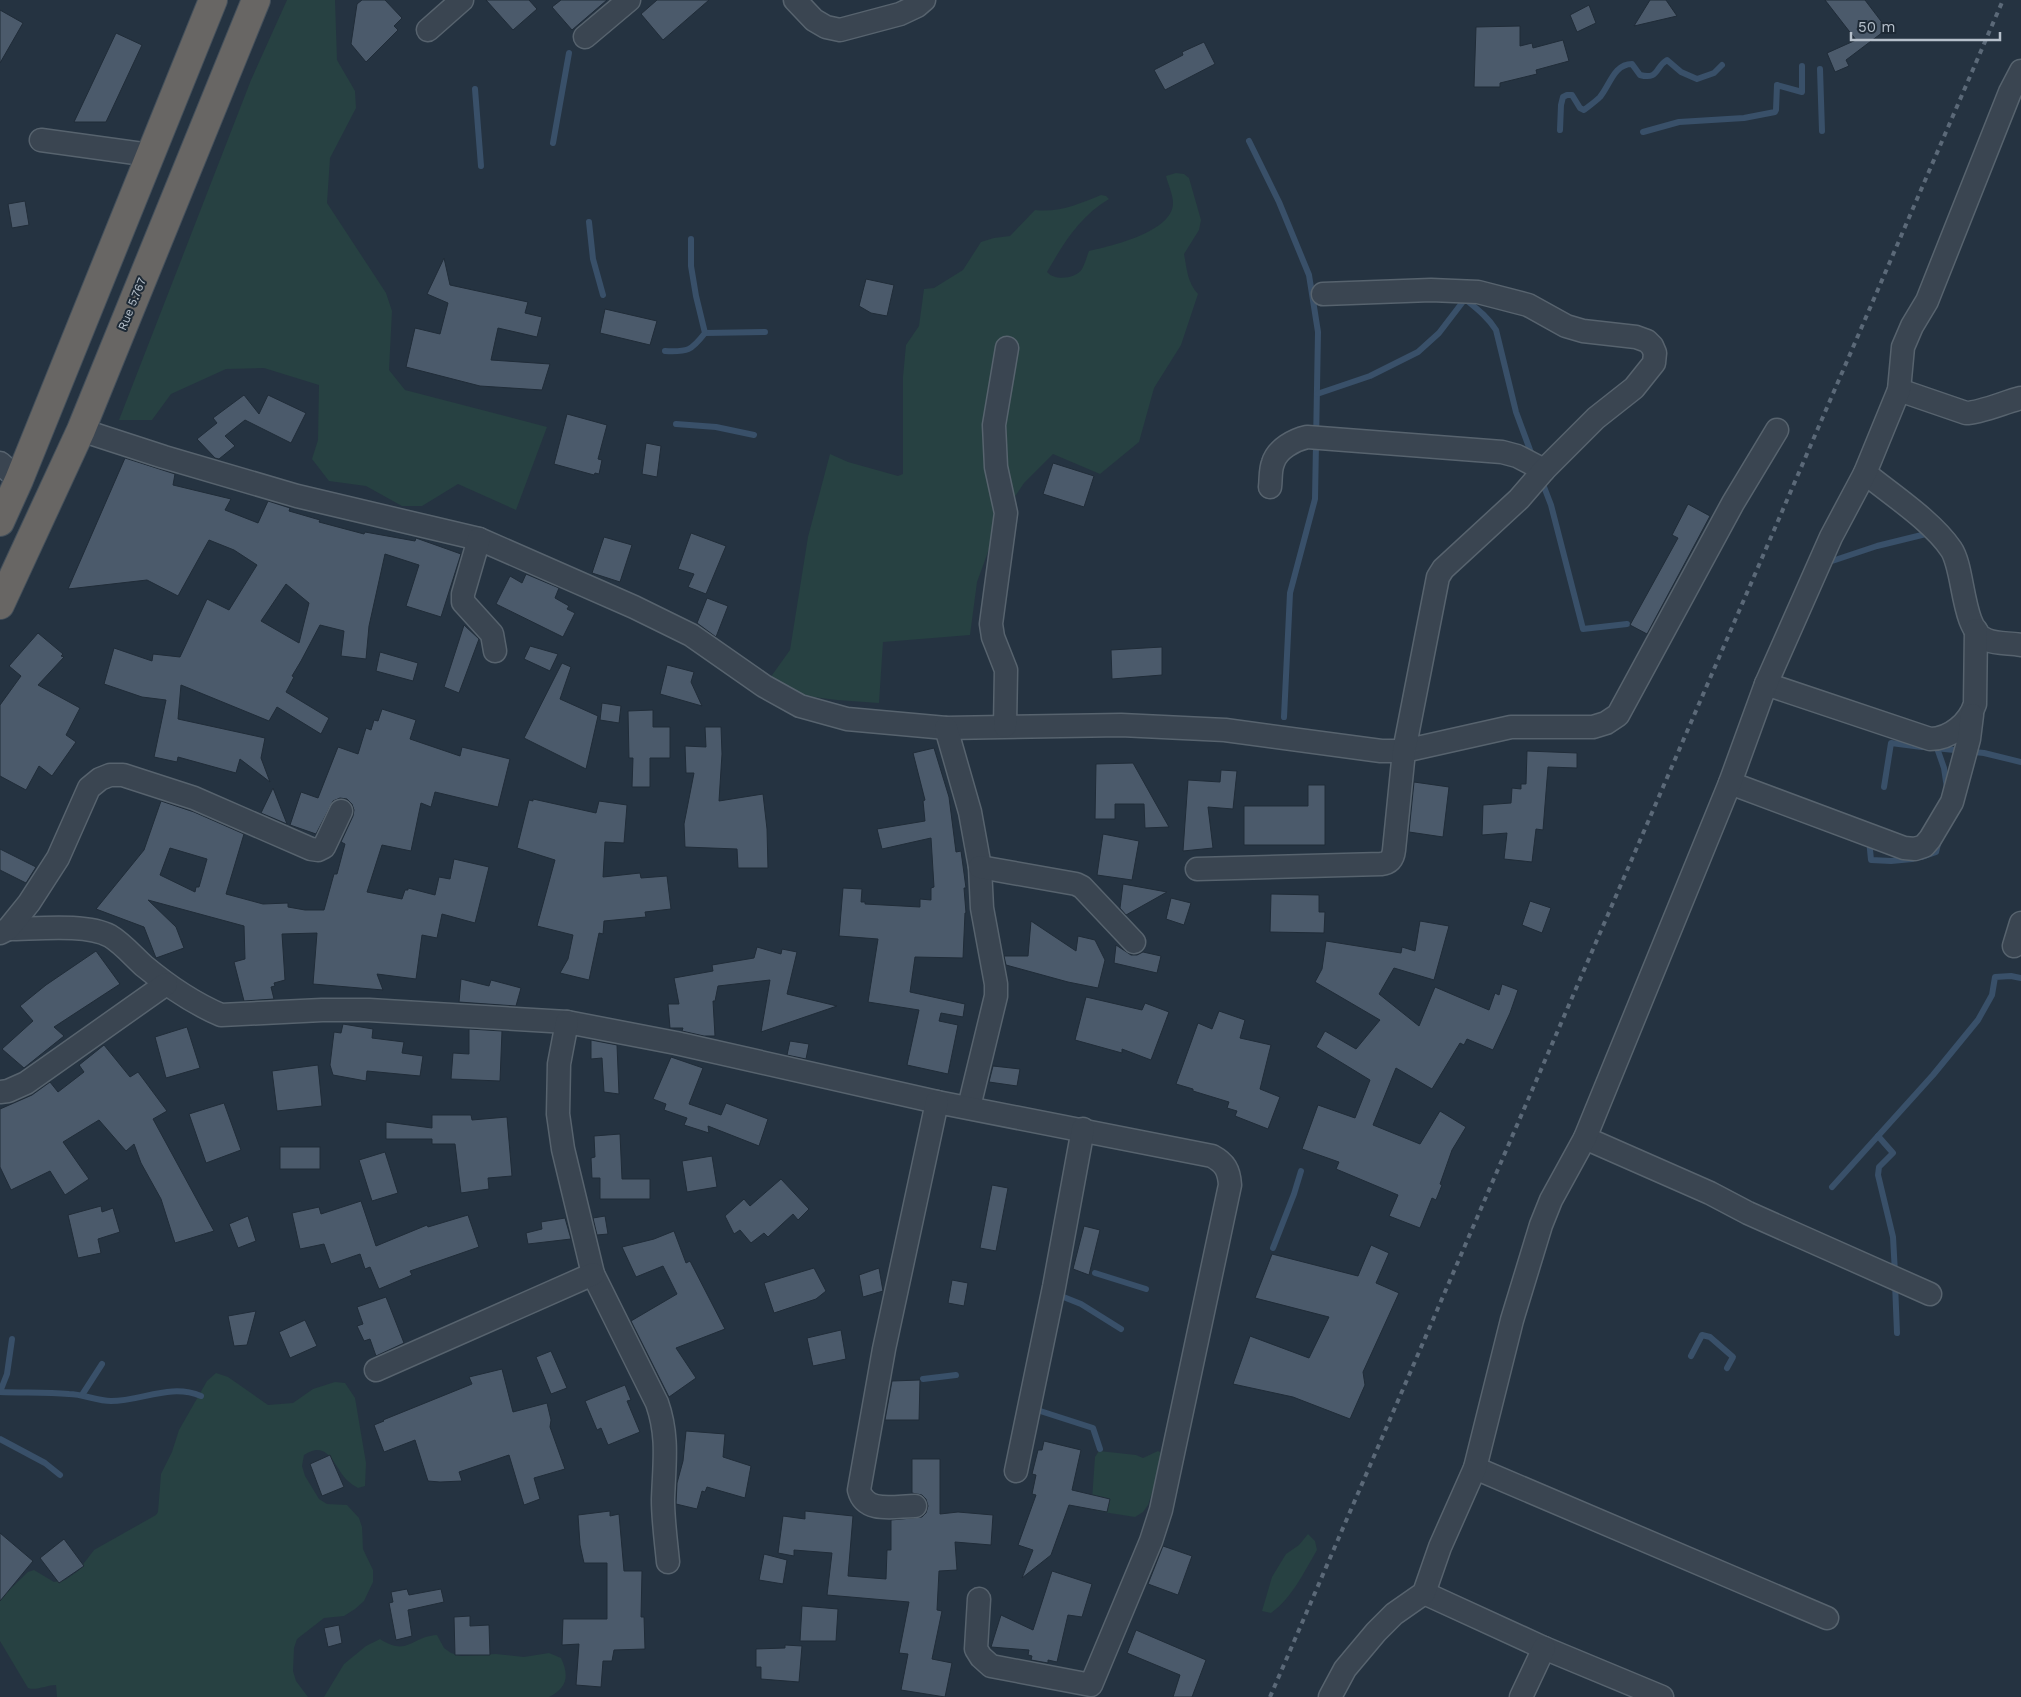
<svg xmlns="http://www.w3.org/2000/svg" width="2021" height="1697" viewBox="0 0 2021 1697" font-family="'Work Sans',sans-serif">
<rect width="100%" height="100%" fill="#253341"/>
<!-- green -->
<g fill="#274142">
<polygon points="287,0 335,0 337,60 355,91 356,108 330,158 327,203 386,293 392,311 389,370 405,390 547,427 516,510 458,484 422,506 402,506 366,486 329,481 312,459 318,440 319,385 264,368 226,369 171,394 152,420 119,420 251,80"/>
<path d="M1176 173 1184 174 1189 178 1201 220 1199 230 1184 254C1187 269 1187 282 1198 294L1181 345 1154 388 1139 442 1100 474 1053 454 1024 483 1000 519 977 582 970 635 883 642 879 703 837 700 798 695 770 678 790 650 808 537 830 454 848 462 898 476 903 474V377L906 345 919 326 924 289 934 288 963 270 981 242 994 238 1010 236 1035 210C1059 213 1079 204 1101 195L1106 196 1109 199C1080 216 1063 244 1047 272 1054 281 1076 279 1082 269 1085 264 1087 256 1089 251 1111 246 1173 232 1173 203 1173 195 1168 184 1166 176Z"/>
<path d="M216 1373 228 1377 268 1405 293 1403 313 1389 335 1382 345 1383 355 1398 366 1463 365 1486 358 1488C355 1486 351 1484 348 1481 334 1468 329 1438 304 1455L302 1466 305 1476 319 1499 327 1504 347 1505 359 1518 362 1527 363 1549 373 1570V1582L364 1601 355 1609 344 1616 324 1618 297 1639 294 1648 293 1671 296 1681 308 1697H57L56 1685C47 1685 36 1691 28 1688L0 1641V1599L28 1572 34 1570 54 1582 65 1580 78 1571 94 1550 156 1515 158 1512 161 1474 172 1452 179 1430 207 1381Z"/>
<polygon points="1099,1451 1136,1455 1143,1458 1158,1451 1164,1455 1148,1505 1143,1512 1135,1517 1097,1511 1092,1500 1095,1457"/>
<path d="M1308 1534 1315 1541 1317 1550C1304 1572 1292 1598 1271 1613L1262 1611 1272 1577 1286 1554 1299 1545Z"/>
<path d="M437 1635 444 1648 451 1653 461 1656 496 1654 524 1657 549 1653 561 1658C569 1675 568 1687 549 1697H324L344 1664 366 1646 380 1639C408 1657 410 1637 437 1635Z"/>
</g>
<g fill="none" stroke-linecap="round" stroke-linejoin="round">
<!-- stream -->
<g stroke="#395069" stroke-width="6">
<polyline points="1820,69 1822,131"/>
<polyline points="475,89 481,166"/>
<path d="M1560 130 1561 105 1563 97 1567 95H1572L1580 108 1584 110C1589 106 1595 102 1600 97 1610 85 1614 64 1632 64L1640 75C1659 80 1655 67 1667 60L1681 72 1697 79 1714 73 1722 65"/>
<polyline points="1643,132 1679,122 1744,118 1775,112 1776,110 1777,85 1802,92 1802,66"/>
<polyline points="1249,141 1279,202 1309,275 1318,332 1315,499 1290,593 1284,717"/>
<polyline points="553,143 569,53"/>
<polyline points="589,222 593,259 603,295"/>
<polyline points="705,333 765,332"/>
<path d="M665 351C688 352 691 351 705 333L696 296 691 266V239"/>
<path d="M1317 394 1370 376 1418 352 1439 333 1465 299C1476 308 1488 317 1496 330L1516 412 1533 458"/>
<polyline points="676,424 716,427 754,435"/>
<polyline points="1541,479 1551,505 1583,629 1627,624"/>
<polyline points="1826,563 1877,546 1930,533"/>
<polyline points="1935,748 1984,753 2021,762"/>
<polyline points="1937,748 1944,768 1947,788"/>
<polyline points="1884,787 1891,743 1922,747"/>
<polyline points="1869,839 1871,860 1891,861 1912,859"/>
<polyline points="1922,857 1936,852 1939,840"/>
<polyline points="1878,1136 1893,1153 1879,1167 1878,1175 1893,1237 1895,1273"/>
<polyline points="1832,1187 1933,1075 1978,1020 1992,995 1995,977 2011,976 2021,978"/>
<polyline points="1273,1248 1294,1194 1301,1171"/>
<polyline points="1095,1273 1146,1289"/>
<polyline points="1895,1283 1897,1333"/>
<polyline points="1056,1294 1081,1304 1121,1329"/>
<path d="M12 1339 7 1374 0 1392C23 1393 46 1392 69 1394 83 1394 97 1401 111 1401 142 1401 170 1383 201 1396"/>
<polyline points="1691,1356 1702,1335 1710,1337 1733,1357 1727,1368"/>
<polyline points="923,1379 956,1375"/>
<polyline points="82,1395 102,1364"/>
<polyline points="1034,1409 1093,1428 1100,1449"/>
<polyline points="0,1439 45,1463 60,1475"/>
</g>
</g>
<!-- building -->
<g fill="#4b5a6b" stroke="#202c38" fill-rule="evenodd">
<polygon points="362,0 385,0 402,18 394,26 398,30 366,62 351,44 357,4"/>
<polygon points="486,0 529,0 537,9 513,30"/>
<polygon points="561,0 607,0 572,30 552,7"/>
<polygon points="657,0 709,0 663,40 641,14"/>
<polygon points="1650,0 1666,0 1677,16 1634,26"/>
<polygon points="1825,0 1865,0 1887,29 1846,60 1849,66 1835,72 1827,53 1856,40"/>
<polygon points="1589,5 1596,23 1577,32 1570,15"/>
<polygon points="0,10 23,23 0,63"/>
<polygon points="1520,26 1520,46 1532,43 1533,48 1563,40 1569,61 1536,70 1537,74 1500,83 1500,87 1474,87 1476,27"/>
<polygon points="116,33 142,45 106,122 74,122"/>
<polygon points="1204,42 1215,64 1165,90 1154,70 1183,55 1182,52"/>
<polygon points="25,201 29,225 12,228 8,204"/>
<polygon points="444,258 450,285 528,302 525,313 542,317 537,337 498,328 491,360 550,364 542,390 480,386 406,367 415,328 440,334 448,303 427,294"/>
<polygon points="866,279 894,285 887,316 871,313 859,306"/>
<polygon points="605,309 657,321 650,345 600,333"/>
<polygon points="244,395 259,414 268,395 306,413 291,443 245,420 225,436 235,446 219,459 215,458 197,439 217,423 213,418"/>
<polygon points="567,414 607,425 598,459 602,460 599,474 595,473 594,475 554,464"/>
<polygon points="646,443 661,446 657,477 642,474"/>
<path d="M125 458 175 474 173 485 231 499 225 510 258 523 268 501 290 508 289 511 320 520 319 522 364 534 365 532 415 541 416 538 461 554 441 617 406 606 419 565 385 554 369 626 366 659 341 656 344 631 320 625 301 661 292 676 294 677 286 692 329 718 321 734 277 707 269 721 181 685 178 719 265 738 261 758 270 782 240 759 236 773 178 757 177 762 154 757 166 700 142 697 104 684 114 648 152 661 153 654 180 657 207 599 229 610 257 565 234 550 209 540 178 596 147 580 68 589ZM286 584 309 603 299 643 261 621Z"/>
<polygon points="1053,463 1094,476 1084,507 1043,494"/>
<polygon points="1688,504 1710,516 1647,634 1630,625 1678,538 1672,535"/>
<polygon points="691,533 726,546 706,594 688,587 694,574 678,569"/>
<polygon points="604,537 632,545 620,582 592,573"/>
<polygon points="526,574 559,588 555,598 569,606 567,609 575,613 563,637 496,604 510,576 522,583"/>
<polygon points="707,598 728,606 716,637 697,623"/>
<polygon points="464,625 479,639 459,693 444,687"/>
<polygon points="38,633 63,654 61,656 64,657 38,685 80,708 66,735 76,742 52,776 39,766 26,790 0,776 0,705 21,676 9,666"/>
<polygon points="530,646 558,654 550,671 524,659"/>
<polygon points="1162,647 1162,675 1112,679 1111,650"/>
<polygon points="380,652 418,663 413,681 376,671"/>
<polygon points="562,663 571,667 560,699 598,716 586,769 524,738"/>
<polygon points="667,665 694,672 691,682 702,706 660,694"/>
<polygon points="602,703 621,706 619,723 600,720"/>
<path d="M382 709 416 720 410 739 460 756 462 747 510 759 498 807 435 792 431 807 421 803 411 851 382 845 367 892 402 899 405 890H408V888L435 895 439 877 450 879 454 859 489 867 475 923 442 914 437 938 422 935 416 979 377 974 383 990 313 984 317 933 282 934 285 980 274 983 275 986 271 987 274 999 244 1001 234 962 245 959 244 926 148 900 176 927 184 948 156 958 144 927 96 909 144 850 161 801 194 812 244 834 226 894 263 904 288 903V907L305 910H324L334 874H337L345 844 341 842 353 816 354 810 352 804 347 799 340 798 333 801 316 834 290 825 301 792 318 798 338 747 358 754 366 728 371 730 374 720 378 721ZM170 848 207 859 199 887H196L195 892 160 875Z"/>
<polygon points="653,710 653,727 670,727 670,758 650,758 650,787 632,787 633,758 629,758 628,711"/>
<polygon points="705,727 721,727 722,754 719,801 763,794 767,829 768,868 738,868 737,849 685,847 684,824 694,773 686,773 685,746 706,747"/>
<polygon points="934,748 949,797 956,852 961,851 966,888 964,888 966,913 965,913 963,958 915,957 910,992 965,1004 963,1017 941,1013 939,1021 958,1025 948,1074 907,1065 919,1010 868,1002 878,939 839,936 843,888 862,889 861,902 865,902 865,904 920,907 920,899 931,900 931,888 934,887 931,838 882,849 877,829 925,821 923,801 925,800 913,753"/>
<polygon points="1527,751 1577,753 1577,768 1548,767 1543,830 1536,829 1532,862 1504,859 1507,833 1482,835 1483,805 1511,803 1512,788 1521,789 1521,784 1526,784"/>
<polygon points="1133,763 1156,804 1169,827 1145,828 1144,804 1115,804 1115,819 1095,819 1096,764"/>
<polygon points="1221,770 1237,771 1233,809 1208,807 1213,848 1183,851 1188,780 1220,782"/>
<polygon points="1414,782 1449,787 1443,837 1409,832"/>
<polygon points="1308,785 1325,785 1325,845 1244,845 1244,806 1308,806"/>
<polygon points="273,788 287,824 261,813"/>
<polygon points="533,799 596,813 599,801 627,805 624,843 605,842 603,877 640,873 641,878 667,876 671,909 645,912 646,917 604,921 603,934 599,933 589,980 560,973 568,959 573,935 537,926 555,860 517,848 529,800 533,801"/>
<polygon points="1103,834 1139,841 1132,880 1097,875"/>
<polygon points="0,849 36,867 26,883 0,870"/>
<polygon points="1123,884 1167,892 1126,915 1120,908"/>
<polygon points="1271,894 1319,895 1319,912 1325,912 1324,933 1270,932"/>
<polygon points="1171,898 1191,903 1184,925 1166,919"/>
<polygon points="1530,901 1551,908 1542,933 1522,925"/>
<polygon points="1031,921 1076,951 1078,936 1095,940 1105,960 1098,988 1068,982 1006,965 1004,956 1028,956"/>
<polygon points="1420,921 1449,926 1434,980 1394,968 1379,994 1419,1026 1435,987 1489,1010 1495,993 1499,995 1502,984 1518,990 1510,1013 1493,1050 1467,1039 1464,1045 1460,1043 1432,1089 1396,1068 1373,1125 1420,1144 1440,1111 1466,1127 1452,1150 1440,1184 1442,1185 1436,1200 1432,1198 1420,1228 1389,1216 1398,1195 1336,1169 1339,1162 1302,1149 1318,1105 1355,1118 1370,1080 1316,1047 1325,1031 1356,1049 1380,1020 1315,982 1322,969 1326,941 1401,953 1402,947 1415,951"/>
<polygon points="1116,945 1131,955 1137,955 1143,952 1161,956 1157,973 1114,963"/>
<polygon points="757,947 781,954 782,949 797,952 787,994 837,1006 761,1032 770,980 718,986 715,1001 713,1001 715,1036 704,1036 682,1031 683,1028 670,1028 668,1004 679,1004 674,978 713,971 712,965 754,958"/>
<polygon points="96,951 120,984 54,1027 64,1036 24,1068 2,1049 33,1021 20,1006 46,985"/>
<polygon points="461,979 489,986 491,980 521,988 516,1006 459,1002"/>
<polygon points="1086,997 1142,1010 1145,1003 1169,1012 1151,1060 1122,1049 1122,1053 1075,1040"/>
<polygon points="1219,1011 1245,1020 1240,1038 1271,1045 1260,1089 1280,1097 1268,1129 1235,1116 1237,1111 1227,1108 1229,1102 1193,1091 1193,1089 1176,1084 1198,1023 1212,1029"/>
<polygon points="343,1024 373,1029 372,1038 404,1042 402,1053 423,1056 420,1076 367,1071 366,1081 333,1075 330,1065 334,1032 341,1033"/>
<polygon points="187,1027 200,1068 166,1078 155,1037"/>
<polygon points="469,1029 502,1031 500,1081 451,1079 453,1053 469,1054"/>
<polygon points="591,1040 617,1045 619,1094 604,1092 602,1058 591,1059"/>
<polygon points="790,1041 809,1044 806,1059 787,1055"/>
<polygon points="104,1045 130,1077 138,1072 167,1111 153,1119 214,1231 175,1243 161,1199 141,1163 134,1144 126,1151 99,1120 63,1142 89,1179 65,1195 50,1171 11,1190 0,1167 0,1109 32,1095 50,1082 58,1092 84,1072 79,1065"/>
<polygon points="671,1057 703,1068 689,1104 721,1115 726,1103 768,1119 759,1146 708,1126 709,1133 684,1125 687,1118 664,1110 666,1104 653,1099"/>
<polygon points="318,1065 322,1106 277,1111 272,1071"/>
<polygon points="993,1066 1020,1069 1017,1086 989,1082"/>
<polygon points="224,1103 241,1150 206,1163 189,1114"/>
<polygon points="432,1115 471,1115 472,1120 507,1117 512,1176 488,1178 489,1189 461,1193 455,1144 432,1144 432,1139 386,1139 386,1122 432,1128"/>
<polygon points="620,1134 622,1179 650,1179 650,1199 600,1199 600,1178 592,1178 591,1158 595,1157 594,1136"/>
<rect x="280" y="1147" width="40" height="22"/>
<polygon points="385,1152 398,1193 372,1201 359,1160"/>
<polygon points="712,1156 717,1187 687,1192 682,1161"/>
<polygon points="781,1179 809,1209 798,1220 793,1214 768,1237 764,1233 751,1243 740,1230 734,1234 725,1216 744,1199 750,1206"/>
<polygon points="992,1185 1008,1188 996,1251 980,1248"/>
<polygon points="361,1201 376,1246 427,1225 428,1227 468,1215 479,1247 410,1271 412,1275 379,1289 370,1267 365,1269 360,1254 331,1264 324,1244 300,1249 292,1213 319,1207 321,1214"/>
<polygon points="101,1206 102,1212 113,1208 120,1232 98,1239 101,1253 78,1258 68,1215"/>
<polygon points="248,1216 256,1241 238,1248 229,1224"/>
<polygon points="605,1216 608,1234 597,1235 593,1218"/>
<polygon points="565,1218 571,1239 528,1244 526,1233 542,1229 541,1222"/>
<polygon points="1084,1226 1100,1230 1089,1275 1073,1269"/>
<polygon points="674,1231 686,1263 690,1261 725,1329 676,1348 696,1378 669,1397 631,1321 677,1294 663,1266 636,1277 622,1247 654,1239"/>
<polygon points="1371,1245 1389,1253 1376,1283 1399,1293 1363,1372 1365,1385 1350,1419 1293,1397 1233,1384 1250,1336 1309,1358 1329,1317 1255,1298 1272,1254 1358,1276"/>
<polygon points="814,1268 826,1291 816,1299 774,1313 764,1283"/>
<polygon points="879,1268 883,1291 863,1297 859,1275"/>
<polygon points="952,1280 968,1283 964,1306 948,1303"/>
<polygon points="386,1297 404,1343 376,1356 370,1339 364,1341 357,1326 363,1324 357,1307"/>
<polygon points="256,1311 247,1345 234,1346 228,1316"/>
<polygon points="305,1320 317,1346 290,1358 279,1332"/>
<polygon points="841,1330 846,1359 813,1366 807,1338"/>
<polygon points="551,1351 567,1388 551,1394 536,1357"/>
<polygon points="502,1369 513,1412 547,1403 551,1420 550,1427 565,1469 534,1478 540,1499 524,1505 509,1455 459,1472 462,1481 440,1482 428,1481 415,1440 384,1452 374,1425 384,1421 383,1420 472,1384 469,1377"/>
<polygon points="920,1380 919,1420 885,1420 892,1381"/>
<polygon points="625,1385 631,1400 627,1401 640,1432 608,1445 601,1428 597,1430 585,1401"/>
<polygon points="686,1431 725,1434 723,1457 751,1466 745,1498 707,1487 705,1492 702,1491 697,1509 676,1504 677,1483 683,1461"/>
<polygon points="1044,1441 1081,1450 1072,1490 1110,1499 1107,1512 1069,1505 1051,1555 1022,1578 1033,1550 1018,1545 1036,1495 1032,1494 1036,1475 1032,1474 1038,1450 1042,1450"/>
<polygon points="330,1455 344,1487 322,1496 310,1464"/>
<polygon points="912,1459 940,1459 940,1514 958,1512 993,1515 991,1545 955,1542 957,1570 939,1571 937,1610 942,1611 932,1659 952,1663 945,1697 901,1690 908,1654 899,1653 909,1602 827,1595 832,1553 794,1550 794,1556 778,1553 783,1516 805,1519 805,1511 853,1516 848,1576 886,1579 887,1550 891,1550 891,1520 922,1517 926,1513 928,1506 926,1499 922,1495 912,1493"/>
<polygon points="610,1511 610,1516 619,1514 624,1571 642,1571 641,1617 644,1617 645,1649 614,1650 612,1661 603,1661 601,1687 576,1685 579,1644 562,1645 563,1619 607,1619 607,1563 584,1563 580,1545 578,1515"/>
<polygon points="0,1533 33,1561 0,1601"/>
<polygon points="64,1539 84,1566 59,1583 40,1558"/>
<polygon points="1163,1546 1192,1556 1178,1595 1148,1584"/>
<polygon points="764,1554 787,1560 783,1584 759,1580"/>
<polygon points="1052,1571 1092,1584 1082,1617 1068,1615 1057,1662 1048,1660 1048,1663 1031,1660 1032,1656 1028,1655 1029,1650 991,1647 1001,1615 1033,1630"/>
<polygon points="407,1589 409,1595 441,1589 444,1602 408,1610 412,1636 396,1640 389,1603 393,1602 391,1592"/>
<polygon points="802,1606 838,1609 836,1641 800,1641"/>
<polygon points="470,1616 470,1626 489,1625 490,1655 455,1655 454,1617"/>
<polygon points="339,1625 342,1643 328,1647 324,1628"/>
<polygon points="1136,1630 1206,1660 1192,1697 1173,1697 1180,1675 1127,1653"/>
<polygon points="785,1645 802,1646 799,1682 761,1679 761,1667 756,1667 756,1649 785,1648"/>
</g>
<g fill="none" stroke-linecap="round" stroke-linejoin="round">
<!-- minor casing -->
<g stroke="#57636e" stroke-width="25">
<g id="minor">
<polyline points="795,0 814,20 826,27 840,30 900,14 917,6 924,0"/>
<polyline points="428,30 462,0"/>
<polyline points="585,37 629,0"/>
<polyline points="41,140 150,155"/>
<path d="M1899 390 1966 413C1980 413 2005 402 2021 398"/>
<polyline points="81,430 164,457 297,496 479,539 634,607 691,635 764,686 800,706 847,719 946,728 1121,725 1225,730 1381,751 1404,751 1511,727 1593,727 1606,723 1618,715 1733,503 1777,430"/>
<polyline points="0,463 19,480"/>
<path d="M1865 473C1892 495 1932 521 1951 549 1965 569 1961 631 1987 640 1997 644 2010 643 2021 645"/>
<path d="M1270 487C1271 480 1270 470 1273 463 1277 449 1294 440 1307 437L1502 452 1517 456 1544 470"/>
<polyline points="479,539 463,594 463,602 492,634 495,651"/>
<path d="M1766 684 1930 739C1950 739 1969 723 1975 704L1976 630"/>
<polyline points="1005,726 1006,670 993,637 991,624 1006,513 996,467 994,425 1007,348"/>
<polyline points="946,728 970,812 980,867 982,908 996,984 996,996 969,1107"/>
<polyline points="1730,783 1904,848 1915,849 1924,846 1930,839 1952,802 1969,739 1972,715"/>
<polyline points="980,867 1076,884 1082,887 1134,942"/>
<path d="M1197 869 1381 864C1389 863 1393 859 1394 850L1404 751 1438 577 1443 569 1519 499 1544 470 1596 418 1634 388 1654 363 1655 353 1652 346 1647 341 1636 337 1583 331 1566 326 1528 305 1478 292 1431 290 1323 294"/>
<path d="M8 929C35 929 86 923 110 936 122 943 134 957 144 966 168 986 193 1003 221 1015L322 1010H369L567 1022 676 1043 937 1102 1212 1156C1225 1163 1229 1170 1230 1185L1161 1510 1151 1541 1091 1685 991 1666 981 1657 976 1649 979 1599"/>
<polyline points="0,933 8,929 29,903 58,858 89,788 100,779 110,775 123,775 194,798 311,849 318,850 324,847 341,811"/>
<polyline points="2014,946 2021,923"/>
<path d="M567 1022 559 1064 558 1114 563 1149 593 1274 657 1403C669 1437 664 1465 663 1500 663 1520 666 1541 668 1562"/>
<polyline points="0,1092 8,1091 26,1083 166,984"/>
<polyline points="1585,1138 1710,1193 1748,1213 1930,1294"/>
<polyline points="376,1370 593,1274"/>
<polyline points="1475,1468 1827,1618"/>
<polyline points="1016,1471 1054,1287 1083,1129"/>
<path d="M915 1506C895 1506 865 1514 859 1490L884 1349 937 1102"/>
<polyline points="1424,1593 1544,1648 1662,1697"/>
<polyline points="1330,1697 1345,1669 1376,1632 1394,1614 1424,1593 1440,1547 1475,1468 1512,1320 1541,1225 1551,1200 1585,1138 1730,783 1766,684 1831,537 1865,473 1899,390 1903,347 1912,326 1927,301 2010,92 2021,71"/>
<polyline points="1521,1697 1544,1648"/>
</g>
</g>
<!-- trunk casing -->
<g stroke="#44505b" stroke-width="30">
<g id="trunk">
<polyline points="0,522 19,480 213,0"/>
<polyline points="0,605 81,430 256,0"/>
</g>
</g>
<!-- minor -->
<use href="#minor" stroke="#3a4551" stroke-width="22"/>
<!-- trunk -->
<use href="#trunk" stroke="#686664" stroke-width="28"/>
<!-- rail -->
<polyline stroke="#5b6978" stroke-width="4" stroke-dasharray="5 5" stroke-linecap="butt" points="1270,1697 2003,0"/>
</g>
<g text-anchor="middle" stroke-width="4" stroke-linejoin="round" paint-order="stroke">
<!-- street labels -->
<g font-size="12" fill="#b6c0cb" stroke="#1e2a36">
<text transform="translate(132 304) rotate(-68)" y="4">Rue 5.767</text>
</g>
</g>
<!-- scale -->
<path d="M1851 32v8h149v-8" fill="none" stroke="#b6c0cb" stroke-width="2.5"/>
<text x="1858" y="32" font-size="15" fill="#b6c0cb" stroke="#1e2a36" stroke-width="4" paint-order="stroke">50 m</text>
</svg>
